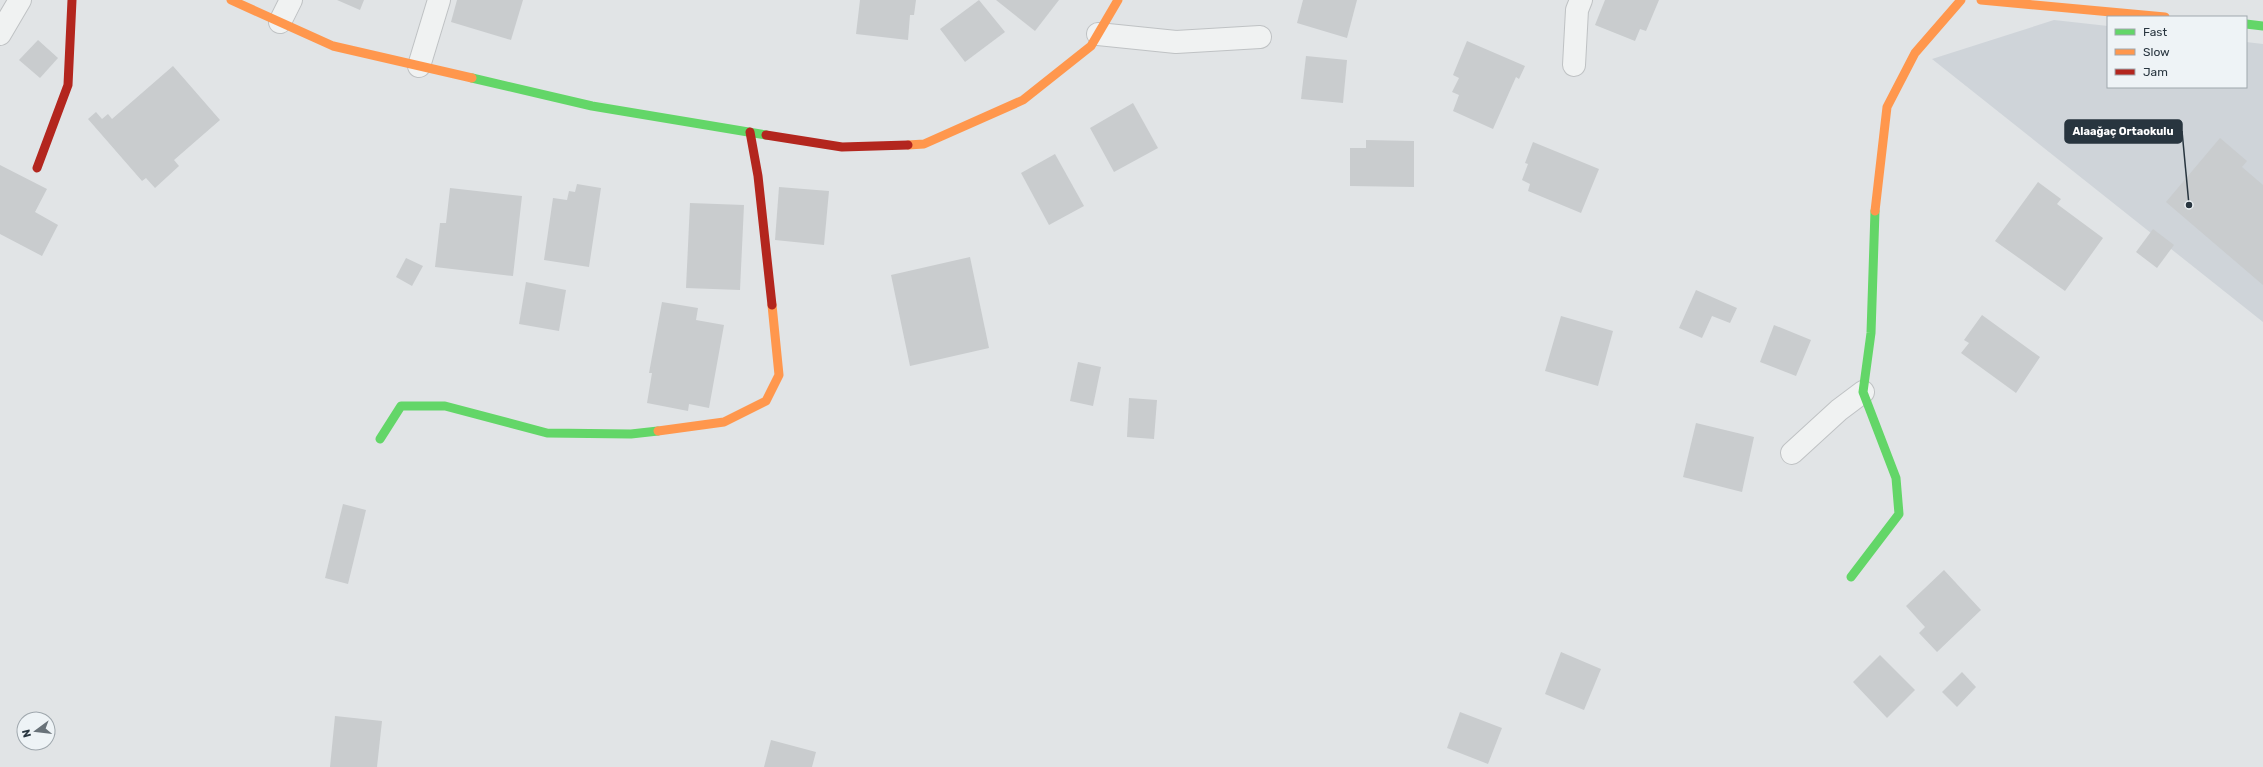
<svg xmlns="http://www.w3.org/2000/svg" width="2263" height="767" viewBox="0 0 2263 767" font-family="Rubik,sans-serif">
<rect width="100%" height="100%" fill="#e1e4e6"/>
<!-- built -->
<polygon fill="#cfd4d9" points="2054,20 2108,26 2108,87 2246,87 2246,42 2263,44 2263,322 1932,59"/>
<!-- building -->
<g fill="#c9ccce">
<polygon points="337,0 364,0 360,10"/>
<polygon points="457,0 523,0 511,40 451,22"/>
<polygon points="860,0 916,0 914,15 910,15 908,40 856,34"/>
<polygon points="979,0 1005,32 965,62 940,29"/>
<polygon points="996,0 1059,0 1035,31"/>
<polygon points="1303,0 1357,0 1347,38 1297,23"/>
<polygon points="1605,0 1659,0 1646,31 1640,29 1635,41 1595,25"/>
<polygon points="38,40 58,58 40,78 19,60"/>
<polygon points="1467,41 1525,66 1519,79 1516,77 1493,129 1453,111 1459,95 1452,92 1459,78 1453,75"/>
<polygon points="1306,56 1347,60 1343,103 1301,99"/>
<polygon points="173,66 220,120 174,160 179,166 155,188 146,178 142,181 88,119 96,112 102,119 108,114 112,119"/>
<polygon points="1133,103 1158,148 1114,172 1090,128"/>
<polygon points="2220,138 2247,161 2242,167 2263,185 2263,285 2166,202"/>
<polygon points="1366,140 1414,141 1414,187 1350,186 1350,148 1366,148"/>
<polygon points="1533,142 1599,169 1581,213 1528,191 1530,184 1522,180 1528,164 1525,163"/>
<polygon points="1055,154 1084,206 1049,225 1021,173"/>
<polygon points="0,165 47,189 35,212 58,225 42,256 0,234"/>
<polygon points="2038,182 2061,199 2057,204 2103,238 2065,291 1995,241"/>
<polygon points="577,184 601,188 589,267 544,260 553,198 567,200 569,191 575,192"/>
<polygon points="779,187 829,191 824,245 775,240"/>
<polygon points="450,188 522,196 513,276 435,267 440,223 446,223"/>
<polygon points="690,203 744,205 740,290 686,288"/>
<polygon points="2153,229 2174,245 2157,268 2136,252"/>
<polygon points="970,257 989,348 910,366 891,275"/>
<polygon points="406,258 423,266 412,286 396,277"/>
<polygon points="526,282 566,290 559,331 519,324"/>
<polygon points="1696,290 1737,308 1730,323 1712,316 1702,338 1679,328"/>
<polygon points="662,302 698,308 696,320 724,325 709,408 689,404 688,411 647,403 652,373 649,373"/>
<polygon points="1982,315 2040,357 2016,393 1961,353 1969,343 1964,340"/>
<polygon points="1561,316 1613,331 1598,386 1545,371"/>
<polygon points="1774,325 1811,340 1796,376 1760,362"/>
<polygon points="1078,362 1101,367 1093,406 1070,401"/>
<polygon points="1129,398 1157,400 1154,439 1127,437"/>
<polygon points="1696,423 1754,437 1742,492 1683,477"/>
<polygon points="343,504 366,510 348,584 325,578"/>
<polygon points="1944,570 1981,610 1937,652 1919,633 1925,627 1906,606"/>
<polygon points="1561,652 1601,669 1584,710 1545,694"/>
<polygon points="1880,655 1915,690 1887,718 1853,682"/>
<polygon points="1962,672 1976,687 1957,707 1942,692"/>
<polygon points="1460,712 1502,728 1488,764 1447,748"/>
<polygon points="335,716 382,721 377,767 330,767"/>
<polygon points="771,740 816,752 812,767 764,767"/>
</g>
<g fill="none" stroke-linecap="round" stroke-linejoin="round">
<!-- street casing -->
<g stroke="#bfc2c4" stroke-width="24">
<g id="street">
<polyline points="280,22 291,0"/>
<polyline points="0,34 20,0"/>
<polyline points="1098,34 1176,42 1260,37"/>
<polyline points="1574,65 1577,10 1581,0"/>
<polyline points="419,66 439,0"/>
<polyline points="1792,453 1839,410 1863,392"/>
</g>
</g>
<!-- street -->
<use href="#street" stroke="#f0f2f2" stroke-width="22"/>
<!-- fast -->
<g stroke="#63d668" stroke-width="9">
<polyline points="2246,24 2263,26"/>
<polyline points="472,78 592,106 766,135"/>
<polyline points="380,439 401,406 445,406 547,433 631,434 658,431"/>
<polyline points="1851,577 1899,514 1896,478 1863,392 1871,333 1875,211"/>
</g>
<!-- slow -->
<g stroke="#ff974d" stroke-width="9">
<polyline points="231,0 333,46 472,78"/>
<polyline points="1981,0 2165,17"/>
<polyline points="908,145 924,144 1023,100 1091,46 1118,0"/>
<polyline points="1875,211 1887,107 1915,53 1961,0"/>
<polyline points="658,431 724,422 766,401 779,375 772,305"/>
</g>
<!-- jam -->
<g stroke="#b3261e" stroke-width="9">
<polyline points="750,132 758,176 772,305"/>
<polyline points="766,135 842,147 908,145"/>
<polyline points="37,168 68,85 72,0"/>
</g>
</g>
<!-- callouts -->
<path fill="none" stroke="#28353f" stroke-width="1.5" d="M2189 205L2182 131"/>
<circle fill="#28353f" stroke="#eef3f6" stroke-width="1.5" cx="2189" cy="205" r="4"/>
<rect fill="#28353f" stroke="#28353f" stroke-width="1.5" x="2065" y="120" width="117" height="23" rx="4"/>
<g font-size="11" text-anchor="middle" font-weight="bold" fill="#fff">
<text x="2123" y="135">Alaağaç Ortaokulu</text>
</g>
<!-- legend -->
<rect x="2107" y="16" width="140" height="72" fill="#eef3f6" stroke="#9fa7ad"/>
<rect x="2115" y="29" width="20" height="6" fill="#63d668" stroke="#9fa7ad"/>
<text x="2143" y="36" font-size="12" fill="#28353f">Fast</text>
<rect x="2115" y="49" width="20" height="6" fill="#ff974d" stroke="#9fa7ad"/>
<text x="2143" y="56" font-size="12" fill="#28353f">Slow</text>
<rect x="2115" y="69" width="20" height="6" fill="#b3261e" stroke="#9fa7ad"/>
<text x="2143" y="76" font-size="12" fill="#28353f">Jam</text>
<!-- north arrow -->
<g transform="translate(36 731) rotate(255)"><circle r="19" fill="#eef3f6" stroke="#9fa7ad"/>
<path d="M0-3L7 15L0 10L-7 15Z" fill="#697279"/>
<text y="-6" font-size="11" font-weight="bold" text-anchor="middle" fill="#28353f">N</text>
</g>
</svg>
